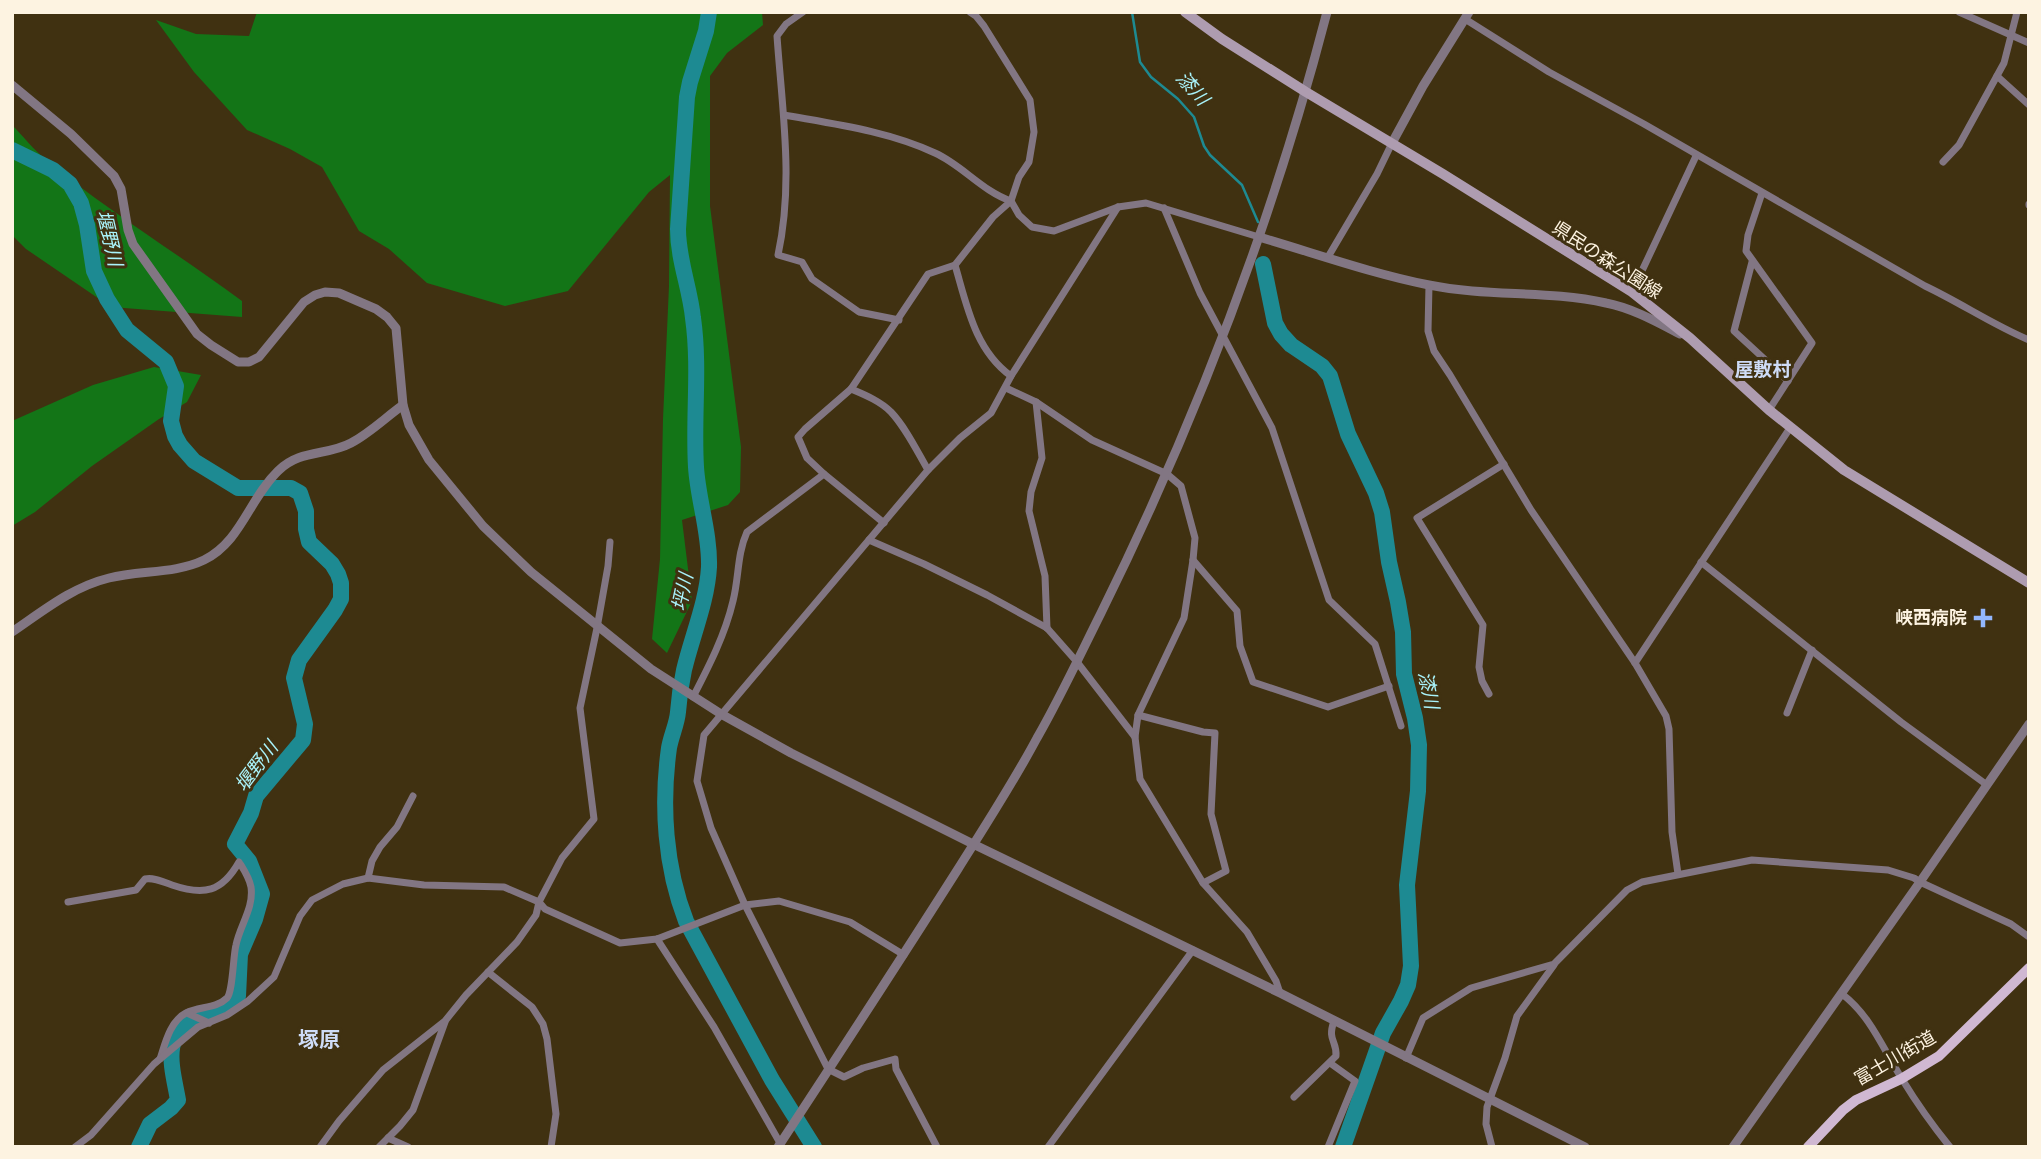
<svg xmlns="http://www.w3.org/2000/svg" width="2041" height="1159" viewBox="0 0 2041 1159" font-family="'Varela Round','Noto Sans JP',sans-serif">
<rect width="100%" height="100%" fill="#403111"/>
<!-- forest -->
<g fill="#137517">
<polygon points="257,12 762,12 763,25 727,53 710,76 710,206 741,447 740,492 728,505 682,520 692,601 667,653 652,639 660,559 663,419 669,286 670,175 649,192 568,291 505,306 427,283 389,249 359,231 322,167 290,149 247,130 194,72 156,20 196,34 249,36"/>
<path d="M12 125C23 136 34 150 46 160 108 211 177 253 242 301V317L111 307 26 249 12 235Z"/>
<polygon points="154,367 201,375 187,402 159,419 92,466 35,512 12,526 12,421 93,385"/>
</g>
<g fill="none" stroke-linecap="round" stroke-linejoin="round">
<!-- stream -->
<polyline stroke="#1d8a92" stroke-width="2.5" points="1132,12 1140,62 1151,77 1178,99 1194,117 1204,146 1210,155 1242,185 1258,222"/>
<!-- river -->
<g stroke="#1d8a92" stroke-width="16">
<path d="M709 12 706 31 690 82 687 97 678 229C678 260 690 288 693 318 700 367 693 417 696 467 698 500 710 533 709 567 707 602 692 636 684 670 681 684 679 698 678 712 677 724 671 736 669 748 661 805 665 867 686 921L772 1080 814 1147"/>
<path d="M12 150 53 170 70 184 81 203 87 225 94 271 107 299 127 330 166 362 176 386 171 421 175 436 180 445 194 461 238 488H291L300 493 306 511V529L309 542 332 564 338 574 341 583V599L335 610 299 660 294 678 305 724 303 740 256 796 251 813 235 844 249 861 262 894 255 919 240 954 238 996C227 1007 214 1011 199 1017 160 1033 172 1066 178 1100L171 1108 150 1124 139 1147"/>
<polyline points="1263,264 1275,323 1281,334 1291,345 1322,366 1330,376 1348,434 1376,493 1382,512 1389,562 1398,602 1403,632 1404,674 1415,718 1419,745 1418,791 1407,885 1411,966 1408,985 1401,1001 1383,1033 1343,1147"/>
</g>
<!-- minor -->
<g stroke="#827683" stroke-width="7">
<path d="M803 12 786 24 777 36C782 109 794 182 778 255L802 262 812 279 859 312 899 320"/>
<polyline points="970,12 976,16 984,26 1030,100 1034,132 1029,162 1019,177 1011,201 1019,215 1032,227 1054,231 1118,207 1146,203 1259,237"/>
<polyline points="1959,12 2029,43"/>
<path d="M1465 19 1549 72 1644 124 1925 286C1961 303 1993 325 2029 340"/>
<polyline points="1997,76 2029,105"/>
<path d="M784 115C834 124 888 131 935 153 962 165 982 191 1011 201L993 217 955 265 928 274 851 389 805 429 798 437 807 458 824 474 884 523"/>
<polyline points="1943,162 1959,145 2004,63 2017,12"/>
<polyline points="1762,193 1748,235 1746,251 1812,343 1769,410"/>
<polyline points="2029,204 2029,205"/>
<polyline points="1164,208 1200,293 1272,428 1329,600 1375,644 1401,726"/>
<polyline points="1328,257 1377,174 1392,143"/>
<polyline points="1752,262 1734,331 1788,381"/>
<path d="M955 265C967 306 975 350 1011 376"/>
<polyline points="1429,285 1428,331 1434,351 1450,375 1531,510 1635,663 1666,716 1669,729 1672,832 1678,874"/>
<polyline points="1632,292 1696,156"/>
<polyline points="1006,388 1036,402 1092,440 1167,474 1181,486 1195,538 1193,560 1184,618 1138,715 1135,737"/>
<path d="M851 389C865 395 880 401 891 412 906 428 917 451 928 470"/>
<polyline points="1036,402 1042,458 1031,492 1029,511 1045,576 1047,628"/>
<polyline points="869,540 924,564 987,595 1047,628 1077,662 1135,737 1140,779 1203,883 1247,932 1276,981 1280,993"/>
<polyline points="1193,560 1237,611 1240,646 1253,682 1328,707 1389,686"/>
<polyline points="1701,562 1901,722 1987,785"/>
<polyline points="1635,663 1790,428"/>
<polyline points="1489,694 1482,681 1479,667 1483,625 1417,518 1504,464"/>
<path d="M693 697C709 666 725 635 733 601 739 578 737 554 747 532L824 474"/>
<polyline points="1787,713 1812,650"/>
<polyline points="1138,715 1203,732 1215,733 1211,814 1226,871 1203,883"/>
<polyline points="368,878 372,861 380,847 397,827 413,796"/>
<path d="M68 902 136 890 145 879C154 877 163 882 172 885 204 896 222 892 239 862 244 870 249 877 251 887 254 908 240 925 236 945 233 956 233 991 227 998 216 1009 199 1006 186 1013 170 1021 165 1044 160 1059"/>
<polyline points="657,939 714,1027 780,1143"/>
<polyline points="488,972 532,1007 543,1024 547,1039 556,1114 551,1147"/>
<path d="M1842 994C1871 1016 1883 1049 1902 1079 1916 1102 1933 1126 1950 1147"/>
<polyline points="187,1013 209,1023"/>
<polyline points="1406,1058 1423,1018 1471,988 1554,964 1627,890 1642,882 1752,860 1888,870 1914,878 1920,882 2011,924 2029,937"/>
<path d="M1294 1097 1336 1056C1337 1040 1327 1041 1334 1021"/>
<polyline points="388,1138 408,1147"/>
<polyline points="75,1147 91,1135 154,1064 198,1027 227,1015 248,1001 274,977 300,916 312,900 343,884 368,878 424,885 504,887 539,902 545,909 620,943 657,939 745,905 779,901 850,922 904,955"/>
<polyline points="320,1147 339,1121 383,1070 445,1021 466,995 517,942 536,915 539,902 562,858 594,819 580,708 597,628 608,566 610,542"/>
<polyline points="379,1147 400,1126 413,1110 445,1022"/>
<polyline points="937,1147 896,1069 895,1059 863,1068 844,1077 828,1069 745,905 711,828 697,781 704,735 928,470 960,438 991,413 1011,376 1118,207"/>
<polyline points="1048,1147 1193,950"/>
<polyline points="1328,1147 1355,1081 1330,1063"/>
<polyline points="1492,1147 1486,1124 1487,1107 1505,1058 1517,1016 1554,965"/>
</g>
<!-- tertiary -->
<g stroke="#827683" stroke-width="9">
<polyline points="12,85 71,134 114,176 121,189 128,230 133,244 197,334 211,345 238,362 249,362 259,357 304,302 315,295 325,292 339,293 376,309 387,317 396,328 403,405 409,425 429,460 483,526 531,572 651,669 721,714 791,753 973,844 1280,993 1585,1147"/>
<polyline points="1392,143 1423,86 1469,12"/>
<path d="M1259 237C1314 253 1373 274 1429 285 1488 297 1548 290 1606 303 1632 308 1657 322 1680 334"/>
<path d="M12 632C43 611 72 587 109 578 140 570 175 574 204 560 241 542 249 499 278 471 300 449 327 456 351 443 370 433 386 417 403 405"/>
<path d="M778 1147C839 1054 899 962 958 869 985 826 1013 783 1037 738 1060 698 1080 655 1101 613 1196 421 1273 220 1327 12"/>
<polyline points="1733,1147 1920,882 2029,724"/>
</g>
<!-- secondary -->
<polyline stroke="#ae9cb0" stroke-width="10" points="1185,12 1222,39 1306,92 1443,174 1632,292 1690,338 1769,410 1844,470 2029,583"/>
<!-- primary -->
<polyline stroke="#d0b8d2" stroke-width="10" points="1808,1147 1843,1110 1856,1100 1901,1079 1939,1056 2029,968"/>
</g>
<!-- markers -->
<path fill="#93b7fd" stroke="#403111" stroke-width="2.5" d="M1979.5 607.5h7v7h7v7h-7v7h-7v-7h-7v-7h7z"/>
<g text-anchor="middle" stroke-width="6" stroke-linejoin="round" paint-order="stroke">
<!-- street labels -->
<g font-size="18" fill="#fdf3e1" stroke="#403111">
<text transform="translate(1607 260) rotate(33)" y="6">県民の森公園線</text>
<text transform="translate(1895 1058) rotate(-30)" y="6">富士川街道</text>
</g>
<!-- poi labels -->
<g font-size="18" font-weight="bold" fill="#fdf3e1" stroke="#403111" text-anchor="end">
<text x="1967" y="624">峡西病院</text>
</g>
<!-- water labels -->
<g font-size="19" font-style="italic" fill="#a9f3fa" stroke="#403111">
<text transform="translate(1193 88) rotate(48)" y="7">漆川</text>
<text transform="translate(110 238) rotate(77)" y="7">堰野川</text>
<text transform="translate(682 592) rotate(-78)" y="7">坪川</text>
<text transform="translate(1429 690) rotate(79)" y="7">漆川</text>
<text transform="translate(256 766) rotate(-53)" y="7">堰野川</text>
</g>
<!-- neighbourhood labels -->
<g font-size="19" font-weight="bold" fill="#cedcf7" stroke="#403111">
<text x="1763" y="376">屋敷村</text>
</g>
<!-- quarter labels -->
<g font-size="21" font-weight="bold" fill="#cedcf7" stroke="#403111">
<text x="319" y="1047">塚原</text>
</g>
</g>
<!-- border -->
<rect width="2041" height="1159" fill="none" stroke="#fdf3e1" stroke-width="28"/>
</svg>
